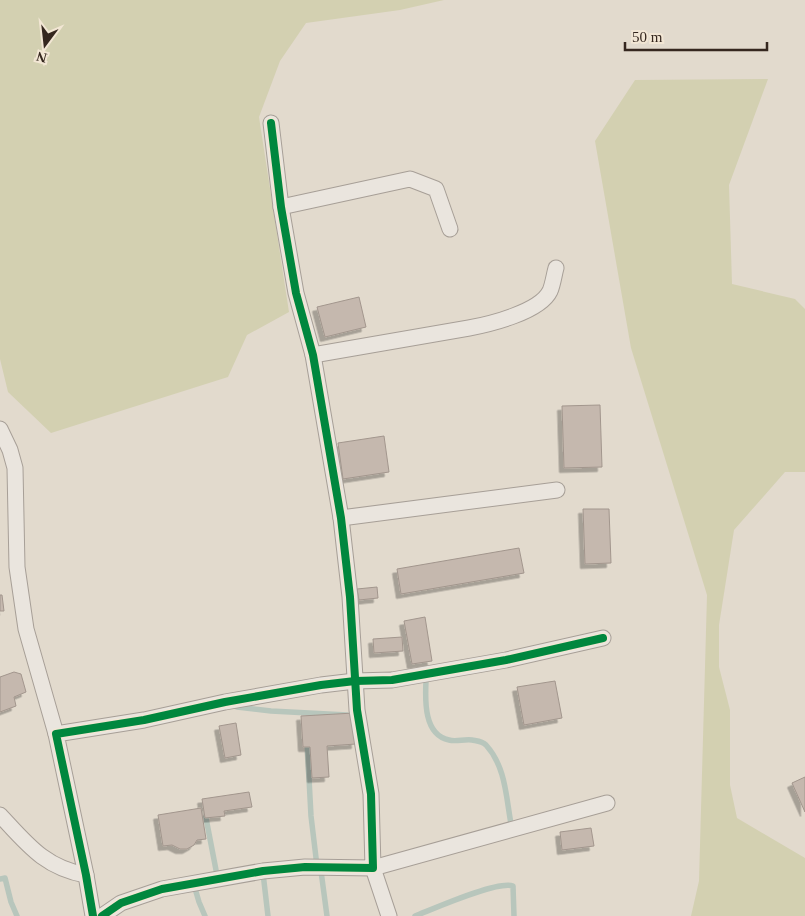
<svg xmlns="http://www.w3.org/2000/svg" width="805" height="916" viewBox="0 0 805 916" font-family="'Times New Roman',serif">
<defs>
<filter id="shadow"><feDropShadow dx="-4.5" dy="4.5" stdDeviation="0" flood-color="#0004"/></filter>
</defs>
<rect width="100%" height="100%" fill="#e2dacd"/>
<!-- green -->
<g fill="#d3d0b1">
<polygon points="0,0 444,0 400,10 306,23 280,61 259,117 289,312 247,335 228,377 51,433 8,392 0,359"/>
<polygon points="768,79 729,185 732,284 795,299 805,309 805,472 785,472 734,530 719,625 719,667 730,710 730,785 737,818 805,858 805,916 691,916 699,881 707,595 631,348 595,141 635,80"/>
</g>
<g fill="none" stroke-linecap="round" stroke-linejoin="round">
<!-- stream -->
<g stroke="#b8c6bc" stroke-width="5.5">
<path d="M426 681C425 701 424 735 449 740 456 742 464 739 472 740 477 741 482 741 486 745 507 768 506 801 512 829"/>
<polyline points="237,707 271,711 347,715"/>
<polyline points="307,741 311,816 317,866"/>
<polyline points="206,818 216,870"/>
<polyline points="321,871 327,916"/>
<polyline points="263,873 268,916"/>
<polyline points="0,879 5,878 11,902 17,916"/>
<polyline points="194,885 199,902 205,916"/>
<path d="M415 916C433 909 498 880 513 886L514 916"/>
</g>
</g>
<!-- building -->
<g fill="#c5b8ae" stroke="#a2968d" filter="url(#shadow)">
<polygon points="359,297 366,327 325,337 317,307"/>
<polygon points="600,405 602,467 564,468 562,406"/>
<polygon points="384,436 389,472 343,479 338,443"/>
<polygon points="583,509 609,509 611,563 585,564"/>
<polygon points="519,548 524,573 401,594 397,569"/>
<polygon points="377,587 378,598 359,600 357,589"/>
<polygon points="0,595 2,595 4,611 0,611"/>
<polygon points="425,617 432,661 412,664 404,621"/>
<polygon points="402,637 403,651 374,653 373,639"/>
<polygon points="14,672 21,674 26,692 14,697 16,706 0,712 0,677"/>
<polygon points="555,681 562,718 524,725 517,687"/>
<polygon points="354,713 356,744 327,746 329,777 312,778 310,747 303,747 301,716"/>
<polygon points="236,723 241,755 225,758 219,726"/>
<polygon points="805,777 805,812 792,783"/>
<polygon points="249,792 252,807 224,811 225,816 205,818 202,799"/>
<polygon points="201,808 206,839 197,840 194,845 187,849 180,849 172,845 163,846 158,815"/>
<polygon points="591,828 594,846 562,850 560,832"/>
</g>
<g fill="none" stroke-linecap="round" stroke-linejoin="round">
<!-- street casing -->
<g stroke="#a79f97" stroke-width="17">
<g id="street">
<polyline points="281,207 410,179 436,189 450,229"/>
<path d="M313 355 469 328C490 324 540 312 550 291 553 284 554 275 556 268"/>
<polyline points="0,429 10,450 15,468 17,567 26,629 56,734"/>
<polyline points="341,518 557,490"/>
<path d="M0 815C27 844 45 868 86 875"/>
<polyline points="93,916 86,875 56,734 144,720 225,702 321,685 355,681 392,680 506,660 603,638"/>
<polyline points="102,916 121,903 162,889 263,871 305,867 373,868 371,794 357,710 350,597 341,518 313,355 296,293 281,207 271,123"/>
<polyline points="389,916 373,868 607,803"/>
</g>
</g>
<!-- street -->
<use href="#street" stroke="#eae5de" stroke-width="15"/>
<!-- cycleway casing -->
<g stroke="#f2e6d4" stroke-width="11">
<g id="cycleway">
<polyline points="93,916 86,875 56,734 144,720 225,702 321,685 355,681 392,680 506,660 603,638"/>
<polyline points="102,916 121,903 162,889 263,871 305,867 373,868 371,794 357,710 350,597 341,518 313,355 296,293 281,207 271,123"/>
</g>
</g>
<!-- cycleway -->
<use href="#cycleway" stroke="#00873e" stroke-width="8"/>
</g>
<!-- north arrow -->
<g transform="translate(45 45) rotate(195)" stroke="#f2e6d4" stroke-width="4" paint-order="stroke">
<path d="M0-4L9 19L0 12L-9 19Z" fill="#35271f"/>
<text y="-8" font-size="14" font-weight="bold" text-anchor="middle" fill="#35271f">N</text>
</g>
<!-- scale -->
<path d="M625 42v8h142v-8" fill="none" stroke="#35271f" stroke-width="2.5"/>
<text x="632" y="42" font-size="15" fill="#35271f" stroke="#f2e6d4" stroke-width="4" paint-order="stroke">50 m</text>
</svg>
